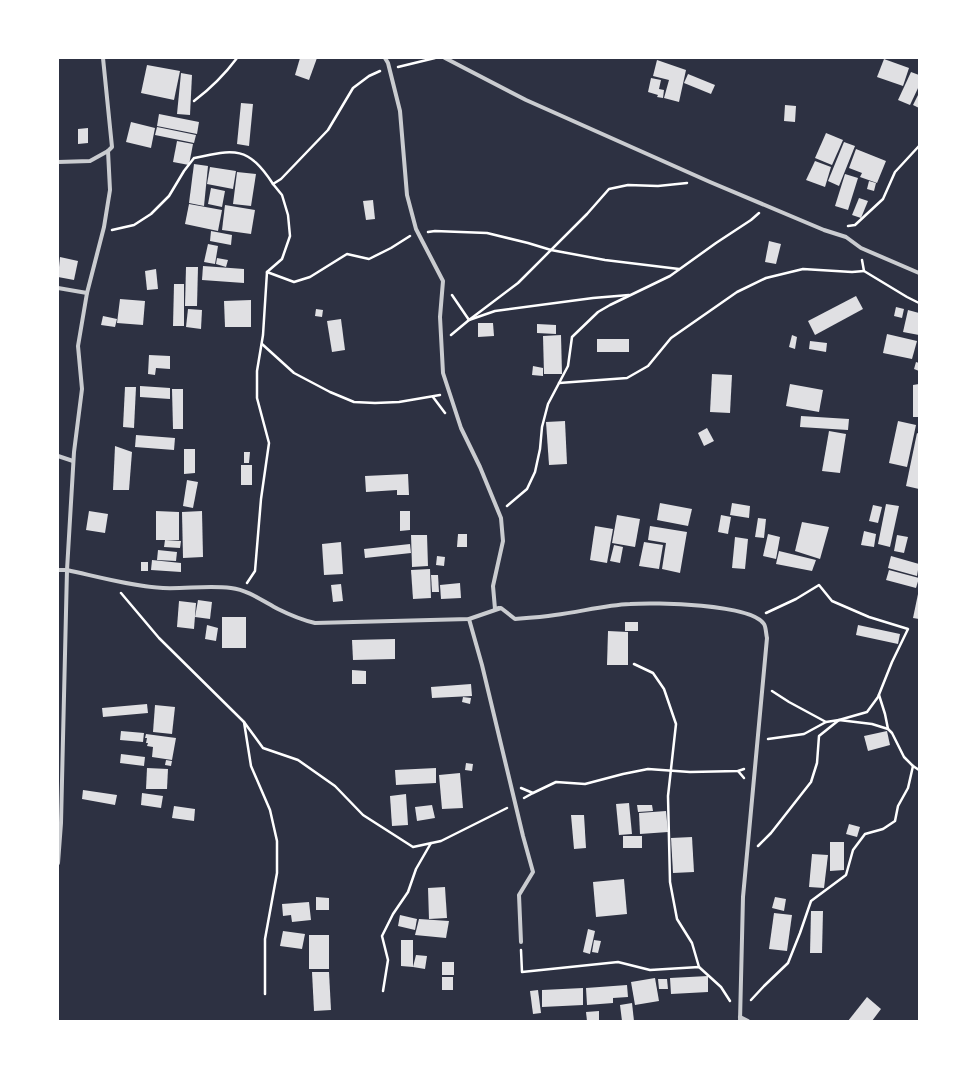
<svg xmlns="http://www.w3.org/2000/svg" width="977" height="1079" viewBox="0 0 977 1079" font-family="'Archivo Narrow',sans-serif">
<rect width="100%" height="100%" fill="#2d3142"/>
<!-- building -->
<g fill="#e0e0e3">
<polygon points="300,58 317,58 309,80 295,75"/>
<polygon points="884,59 909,68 903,86 877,77"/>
<polygon points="657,60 686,70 679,102 664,98 669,80 653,76"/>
<polygon points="147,65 180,71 174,100 141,93"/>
<polygon points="911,72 919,75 919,86 910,105 898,100"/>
<polygon points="181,73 192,75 190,115 177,114"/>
<polygon points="688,74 715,85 711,94 684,83"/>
<polygon points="651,78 661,80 659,89 664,90 663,98 657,97 658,95 648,92"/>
<polygon points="919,93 919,108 913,105"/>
<polygon points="241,103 253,104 249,146 237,144"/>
<polygon points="785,105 796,106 795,122 784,121"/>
<polygon points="159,114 199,122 197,134 157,126"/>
<polygon points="131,122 155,128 151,148 126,142"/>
<polygon points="157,127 196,135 194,143 155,135"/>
<polygon points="88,128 88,143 78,144 78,129"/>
<polygon points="826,133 843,140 832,165 815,158"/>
<polygon points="177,141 193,144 189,165 173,162"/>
<polygon points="844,142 855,146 839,186 828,181"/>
<polygon points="856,149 886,161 877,183 860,177 862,173 849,168"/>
<polygon points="815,161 831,167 825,187 806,180"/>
<polygon points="194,164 208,166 204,206 189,203"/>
<polygon points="210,167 236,171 233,189 207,184"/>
<polygon points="237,172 256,174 251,206 233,204"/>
<polygon points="845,174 858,178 848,210 835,206"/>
<polygon points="869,181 876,183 874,191 867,189"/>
<polygon points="211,188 225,191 222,207 208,204"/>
<polygon points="859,198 868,201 861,218 852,215"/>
<polygon points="373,200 375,219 366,220 363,201"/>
<polygon points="189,204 222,210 218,231 185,224"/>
<polygon points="225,205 255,210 251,234 222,230"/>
<polygon points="211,231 232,235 231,245 210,241"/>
<polygon points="769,241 781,244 776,264 765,262"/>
<polygon points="208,244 218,246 215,264 204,262"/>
<polygon points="60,257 78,261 74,280 58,277"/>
<polygon points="217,258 228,260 226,267 216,264"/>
<polygon points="203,266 244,269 244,283 202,280"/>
<polygon points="186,267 198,267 197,306 185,306"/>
<polygon points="156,269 158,289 147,290 145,271"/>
<polygon points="174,284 184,284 184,326 173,326"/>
<polygon points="856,296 863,309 815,335 808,321"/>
<polygon points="120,299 145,301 143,325 117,323"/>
<polygon points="251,300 251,327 225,327 224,301"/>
<polygon points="896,307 904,309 902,318 894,316"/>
<polygon points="188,309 202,310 201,329 186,327"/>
<polygon points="316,309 323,310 322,317 315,316"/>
<polygon points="908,310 919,313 919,335 903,332"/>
<polygon points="103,316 117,319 115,327 101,325"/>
<polygon points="341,319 345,350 332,352 327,321"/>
<polygon points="478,323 493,323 494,336 478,337"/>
<polygon points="537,324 556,325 556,334 537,333"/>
<polygon points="887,334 917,341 912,359 883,353"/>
<polygon points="561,335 562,374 544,374 543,336"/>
<polygon points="792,335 797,337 795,349 789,347"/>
<rect x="597" y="339" width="32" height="13"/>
<polygon points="810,341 827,343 826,352 809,349"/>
<polygon points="149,355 170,356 170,369 156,368 155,375 148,374"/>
<polygon points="916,362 919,363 919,371 914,369"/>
<polygon points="533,366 543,368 543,376 532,375"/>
<polygon points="712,374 732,375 730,413 710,412"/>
<polygon points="790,384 823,390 819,412 786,406"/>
<polygon points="919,384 919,417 913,417 913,385"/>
<polygon points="140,386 170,388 170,399 140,397"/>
<polygon points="125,387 136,387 134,428 123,427"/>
<polygon points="172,389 183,389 183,429 173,429"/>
<polygon points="801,416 849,419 848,430 800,427"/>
<polygon points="565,421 567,464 549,465 546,422"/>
<polygon points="898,421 916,425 907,467 889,463"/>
<polygon points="707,428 714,441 704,446 698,433"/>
<polygon points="829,431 846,434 840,473 822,471"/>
<polygon points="917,433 919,434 919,489 906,486"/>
<polygon points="136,435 175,438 174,450 135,447"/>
<polygon points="115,446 132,452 129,490 113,490"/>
<polygon points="184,449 195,449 195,473 184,474"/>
<polygon points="244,452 250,452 249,463 244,463"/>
<rect x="241" y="465" width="11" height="20"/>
<polygon points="408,474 409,495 397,495 397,490 366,492 365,476"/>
<polygon points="187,480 198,482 193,508 183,506"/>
<polygon points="660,503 692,509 688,526 657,520"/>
<polygon points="732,503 750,506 749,518 730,515"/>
<polygon points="886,504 899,506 890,547 878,544"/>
<polygon points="873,505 882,507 878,523 869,521"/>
<polygon points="89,511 108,514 105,533 86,530"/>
<polygon points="156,511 179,512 179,540 156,540"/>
<polygon points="202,511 203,557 183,558 182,512"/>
<polygon points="400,511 410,511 410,530 400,531"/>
<polygon points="617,515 640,519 635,547 612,543"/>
<polygon points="721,515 731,517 728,534 718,532"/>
<polygon points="758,518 766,519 764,538 755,537"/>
<polygon points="802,522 829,527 820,559 795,551"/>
<polygon points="595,526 613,529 607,563 590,560"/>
<polygon points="650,526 687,532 680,573 662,569 666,543 648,540"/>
<polygon points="864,531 876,534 874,547 861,545"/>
<polygon points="458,534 467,534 467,547 457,547"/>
<polygon points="768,534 780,537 776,559 763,556"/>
<polygon points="411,535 427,535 428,566 412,567"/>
<polygon points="897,535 908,537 904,553 894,551"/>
<polygon points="735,537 748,539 745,569 732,568"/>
<polygon points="165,540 181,541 180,548 164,547"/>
<polygon points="341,542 343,574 324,575 322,544"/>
<polygon points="644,542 663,545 659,569 639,566"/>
<polygon points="410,544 411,553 365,558 364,549"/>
<polygon points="614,545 623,547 620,563 610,561"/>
<polygon points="158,550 177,552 176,561 157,560"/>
<polygon points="779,551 816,560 812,571 776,564"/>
<polygon points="437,556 445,557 444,566 436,565"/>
<polygon points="891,556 919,564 917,576 888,568"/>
<polygon points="152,560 181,563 181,572 151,570"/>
<rect x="141" y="562" width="7" height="9"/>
<polygon points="430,569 431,598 413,599 411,570"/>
<polygon points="889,570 919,578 916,588 886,580"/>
<polygon points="431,575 438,575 439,592 432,592"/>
<polygon points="460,583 461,598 441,599 440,585"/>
<polygon points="341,584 343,601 333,602 331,585"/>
<polygon points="918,594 919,594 919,619 913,618"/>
<polygon points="198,600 212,602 210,619 195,617"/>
<polygon points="179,601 196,603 194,629 177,627"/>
<rect x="222" y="617" width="24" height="31"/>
<rect x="625" y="622" width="13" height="9"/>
<polygon points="207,625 218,628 216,641 205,639"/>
<polygon points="858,625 900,634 898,644 856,635"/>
<polygon points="608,631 628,632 628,665 607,665"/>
<polygon points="395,639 395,659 353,660 352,640"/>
<polygon points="352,670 366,671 366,684 352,684"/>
<polygon points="471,684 472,696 432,698 431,687"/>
<polygon points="463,697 471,698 470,704 462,702"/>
<polygon points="147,704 148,713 103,717 102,708"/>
<polygon points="155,705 175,707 172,734 153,732"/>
<polygon points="121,731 144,733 143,742 120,740"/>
<polygon points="887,731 890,745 868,751 864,736"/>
<polygon points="146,734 176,738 172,760 152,757 153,747 147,746 148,743 146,743 147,738 145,738"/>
<polygon points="121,754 145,757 144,766 120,763"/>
<polygon points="166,760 172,761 171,766 165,765"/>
<polygon points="466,763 473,764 472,771 465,770"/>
<polygon points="147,768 168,769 167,789 146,789"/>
<polygon points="436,768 436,783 396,785 395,770"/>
<polygon points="460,773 463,808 442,809 439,775"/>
<polygon points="83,790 117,795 115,805 82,799"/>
<polygon points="142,793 163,796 161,808 141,805"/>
<polygon points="406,794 408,825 392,826 390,796"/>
<polygon points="629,803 632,834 619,835 616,804"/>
<polygon points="432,805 435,818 417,821 415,807"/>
<polygon points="637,805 652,805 653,811 638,812"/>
<polygon points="174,806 195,809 194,821 172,818"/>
<polygon points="666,811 668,832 640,834 639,813"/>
<polygon points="571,815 584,815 586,848 574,849"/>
<polygon points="849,824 860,827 857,837 846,834"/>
<rect x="623" y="836" width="19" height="12"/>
<polygon points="692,837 694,872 673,873 671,838"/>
<polygon points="830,842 844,842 844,870 830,871"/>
<polygon points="812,854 828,855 824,888 809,887"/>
<polygon points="624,879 627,914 596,917 593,882"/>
<polygon points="445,887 447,918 429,919 428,888"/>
<polygon points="316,897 329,898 329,910 316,910"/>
<polygon points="775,897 786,899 784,911 772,908"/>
<polygon points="309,902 311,920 292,922 291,915 283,916 282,904"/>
<polygon points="811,911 823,911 822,953 810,953"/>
<polygon points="774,913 792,915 787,951 769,949"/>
<polygon points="400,915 417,919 415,930 398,926"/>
<polygon points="419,919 449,921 446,938 415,935"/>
<polygon points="588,929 595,931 590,954 583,952"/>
<polygon points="283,931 305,934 302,949 280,946"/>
<rect x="309" y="935" width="20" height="34"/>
<polygon points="401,940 413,940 413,967 401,966"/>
<polygon points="594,940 601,941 598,953 592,952"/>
<polygon points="416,955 427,956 425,969 413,967"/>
<rect x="442" y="962" width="12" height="13"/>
<polygon points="312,972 329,972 331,1010 314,1011"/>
<polygon points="708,976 708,992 671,994 670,978"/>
<rect x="442" y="977" width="11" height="13"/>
<polygon points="655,978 659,1001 635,1005 631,982"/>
<polygon points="658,979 667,979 668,989 659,989"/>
<polygon points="627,985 628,997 613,998 613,1003 587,1005 586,988"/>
<polygon points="583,988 583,1005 542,1007 542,990"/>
<polygon points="538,990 541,1013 533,1014 530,991"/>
<polygon points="867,997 881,1009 872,1021 848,1021"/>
<polygon points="632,1003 634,1021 622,1021 620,1005"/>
<polygon points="599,1011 599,1021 587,1021 586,1012"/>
</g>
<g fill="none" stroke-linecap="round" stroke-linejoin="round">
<!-- path -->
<g stroke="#fff" stroke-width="2.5">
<polyline points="398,67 435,58"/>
<path d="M194 101C210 89 225 74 237 58"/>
<polyline points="848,226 855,225 883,199 895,172 919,146"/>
<path d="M112 230 134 225 151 214 169 196 184 171 194 158C235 149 248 146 273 184L281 179 328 130 353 88 369 76 380 71"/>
<polyline points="428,232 435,231 487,233 528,243 551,250 605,260 679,269"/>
<polyline points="862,260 864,271 907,297 919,303"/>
<polyline points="267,272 294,282 310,277 347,254 369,259 391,248 410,236"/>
<polyline points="452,295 469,320 518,283 587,214 609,189 628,185 658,186 687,183"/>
<polyline points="451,335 469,320 495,311 593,298 629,295"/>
<polyline points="262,344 294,373 330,392 354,402 375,403 399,402 440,395"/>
<polyline points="559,383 627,378 648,366 671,338 737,292 766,278 803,269 852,272 864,271"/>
<polyline points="433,397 445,413"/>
<polyline points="507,506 527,489 535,472 540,449 542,427 548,404 568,366 572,337 598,312 610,305 670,276 716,243 751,220 759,213"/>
<polyline points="247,583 255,571 261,499 269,443 257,398 257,371 263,335 267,272 282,259 290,236 288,215 282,195 273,184"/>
<polyline points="121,593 159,638 244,722 251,766 270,810 277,841 277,873 265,939 265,994"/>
<polyline points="634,664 653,673 664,689 676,724 668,796 670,882 677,919 692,943 699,967"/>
<polyline points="772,691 789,702 826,722 839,720 872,724 888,729 892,733 904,757 913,766 919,770"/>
<polyline points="879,695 885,714 888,729"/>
<polyline points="244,722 263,748 298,760 335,786 363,815 413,847 441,841 507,808"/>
<polyline points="768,739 804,734 826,722"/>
<polyline points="738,771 744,778"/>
<polyline points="521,788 533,793"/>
<polyline points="524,798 533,793 556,782 585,784 623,774 648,769 690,772 738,771 744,769"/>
<polyline points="758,846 771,833 811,782 817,763 819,736 839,720 867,712 878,697 892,662 908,629 869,617 832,601 819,585 796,599 766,613"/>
<polyline points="521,950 522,972 618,962 650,970 699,967 721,987 730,1001"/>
<polyline points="383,991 388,960 382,936 393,914 408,892 416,869 431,843"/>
<polyline points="751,1000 764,986 788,963 800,933 811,901 846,875 853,850 865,834 883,829 895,821 898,806 908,788 913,766"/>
</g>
<!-- minor -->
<g stroke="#caccd0" stroke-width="4">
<polyline points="385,58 388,63 400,111 407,195 416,229 443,281 440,317 443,373 461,428 480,467 501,518 503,541 493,586 495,609 499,608"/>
<polyline points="445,58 526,100 710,182 824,230 846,237 861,248 919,273"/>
<polyline points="58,162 90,161 108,151"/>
<polyline points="58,288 87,293"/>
<polyline points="58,456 73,461"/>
<path d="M58 570H67C99 577 131 586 163 588 186 589 208 585 231 588 248 590 263 601 278 609 290 615 302 620 315 623L469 619 501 608 515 619C528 618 542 617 555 615 580 612 605 605 630 604 655 602 751 604 764 624 766 627 766 634 767 638L743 897 740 1021"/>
<polyline points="469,619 482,665 523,836 533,872 519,895 521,942"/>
<polyline points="58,863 61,823 67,570 74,452 82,389 78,346 87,293 104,227 110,190 108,151 112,147 103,58"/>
<polyline points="740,1017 748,1021"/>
</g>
</g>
<!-- border -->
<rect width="977" height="1079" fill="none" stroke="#ffffff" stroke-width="118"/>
</svg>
